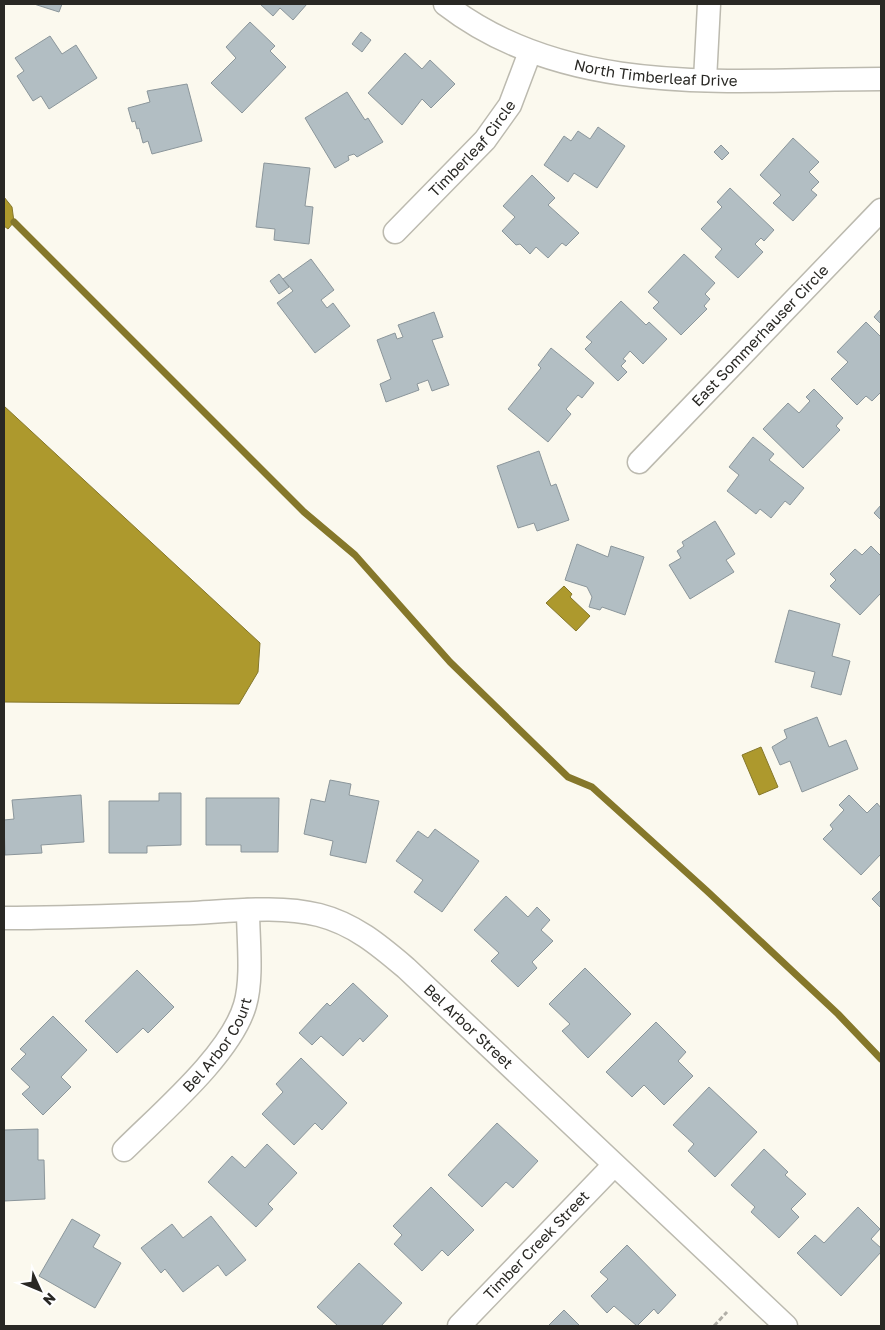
<svg xmlns="http://www.w3.org/2000/svg" width="885" height="1330" viewBox="0 0 885 1330" font-family="'Golos Text',sans-serif">
<rect width="100%" height="100%" fill="#fbf9ee"/>
<!-- water -->
<g fill="#ad992d" stroke="#85772a">
<polygon points="4,197 12,207 14,222 8,229 4,226"/>
<polygon points="4,406 260,643 258,672 239,704 4,702"/>
<polygon points="564,586 572,594 570,597 590,616 576,631 546,603"/>
<polygon points="761,747 778,787 759,795 742,755"/>
</g>
<g fill="none" stroke-linecap="round" stroke-linejoin="round">
<!-- stream -->
<polyline stroke="#85772a" stroke-width="7" points="14,222 304,512 355,555 450,662 568,777 592,787 707,891 838,1014 881,1059"/>
</g>
<!-- building -->
<g fill="#b2bec3" stroke="#8b969b">
<polygon points="34,4 62,4 59,12"/>
<polygon points="260,4 307,4 293,20 280,8 273,16"/>
<polygon points="250,22 275,46 270,51 286,67 242,113 211,83 236,58 226,47"/>
<polygon points="361,32 371,40 362,52 352,44"/>
<polygon points="50,36 62,54 76,45 97,78 49,109 41,96 33,101 17,76 24,71 15,58"/>
<polygon points="405,53 422,69 430,60 455,84 431,108 422,99 402,125 368,93"/>
<polygon points="187,84 202,141 152,154 148,141 143,143 139,128 137,129 135,121 132,122 128,108 150,102 147,91"/>
<polygon points="347,92 365,120 368,118 383,142 357,157 354,154 348,156 349,160 335,168 305,118"/>
<polygon points="598,127 625,146 597,188 574,173 568,182 544,165 564,136 571,141 578,131 590,139"/>
<polygon points="793,138 819,162 809,172 819,182 811,190 817,195 793,221 773,203 781,195 760,175"/>
<polygon points="721,145 729,153 722,160 714,152"/>
<polygon points="264,163 310,168 305,206 313,207 309,244 274,240 275,229 256,227"/>
<polygon points="532,175 555,198 548,205 579,233 566,246 562,243 548,258 536,247 530,254 520,244 516,245 502,231 515,217 503,206"/>
<polygon points="730,188 774,230 764,241 761,238 755,244 763,252 738,278 715,257 722,249 701,229 722,207 717,202"/>
<polygon points="684,254 715,283 705,294 710,299 704,306 707,309 681,335 653,308 659,302 648,292"/>
<polygon points="311,259 334,290 321,300 327,308 333,303 350,326 315,353 277,303 293,291 283,279"/>
<polygon points="279,274 289,287 279,294 270,281"/>
<polygon points="621,301 646,325 649,322 667,339 643,364 630,351 623,359 626,361 621,366 627,372 618,381 585,349 592,342 586,337"/>
<polygon points="881,309 881,324 874,317"/>
<polygon points="434,312 443,337 432,340 449,385 432,391 428,380 417,384 419,390 386,402 380,384 391,379 377,340 395,333 397,339 403,337 398,325"/>
<polygon points="866,322 881,337 881,392 872,401 866,396 857,405 831,379 848,362 837,352"/>
<polygon points="551,348 594,383 582,398 578,395 566,409 571,414 548,442 508,409 541,368 538,365"/>
<polygon points="814,389 843,418 836,426 840,430 803,468 763,429 788,403 799,413 810,401 806,397"/>
<polygon points="753,437 774,454 769,460 804,488 790,505 785,501 771,518 760,509 756,514 727,491 739,475 729,467"/>
<polygon points="539,451 551,486 556,484 569,520 537,531 534,523 518,528 497,466"/>
<polygon points="881,505 881,520 874,513"/>
<polygon points="715,521 735,554 726,560 734,572 690,599 669,565 681,558 677,551 684,546 682,542"/>
<polygon points="577,544 608,557 611,546 644,557 625,615 602,607 600,610 589,607 592,597 587,587 565,580"/>
<polygon points="871,546 881,556 881,596 880,594 860,615 830,586 836,580 830,574 855,549 862,555"/>
<polygon points="789,610 840,624 832,656 850,661 841,695 811,687 815,672 775,662"/>
<polygon points="817,717 829,747 846,740 858,769 802,792 790,761 780,765 772,747 787,738 784,730"/>
<polygon points="330,780 351,784 349,795 379,801 366,863 330,855 333,841 304,834 311,799 325,802"/>
<polygon points="159,793 181,793 181,845 147,846 147,853 109,853 109,801 159,801"/>
<polygon points="81,795 84,842 41,845 42,853 5,855 4,820 14,819 12,800"/>
<polygon points="849,795 867,813 877,803 881,808 881,854 861,875 823,839 833,829 830,825 844,810 839,805"/>
<polygon points="206,798 279,798 278,852 241,852 241,845 206,845"/>
<polygon points="435,829 479,861 442,912 414,892 423,880 396,861 418,831 428,838"/>
<polygon points="881,890 881,908 872,899"/>
<polygon points="506,896 528,917 537,907 550,920 541,930 553,941 532,962 537,968 518,987 491,961 499,953 474,930"/>
<polygon points="585,968 631,1014 588,1058 562,1031 570,1024 549,1004"/>
<polygon points="137,970 174,1007 148,1033 143,1028 117,1053 85,1021"/>
<polygon points="353,983 388,1016 363,1042 360,1038 343,1056 321,1036 312,1045 299,1033 327,1003 330,1006"/>
<polygon points="53,1016 87,1050 61,1077 71,1087 43,1115 22,1094 30,1087 11,1069 26,1054 20,1049"/>
<polygon points="656,1022 686,1052 678,1061 693,1076 664,1105 644,1085 632,1097 606,1072"/>
<polygon points="301,1058 347,1103 322,1130 315,1123 294,1145 262,1114 283,1092 276,1084"/>
<polygon points="709,1087 757,1132 715,1177 688,1151 694,1144 673,1125"/>
<polygon points="497,1123 538,1161 513,1188 506,1182 482,1207 448,1175"/>
<polygon points="38,1129 38,1160 44,1160 45,1199 4,1201 4,1130"/>
<polygon points="267,1144 297,1173 268,1204 273,1209 256,1227 208,1182 232,1156 245,1168"/>
<polygon points="764,1149 788,1172 785,1175 806,1194 791,1209 799,1217 779,1238 751,1212 755,1207 731,1185"/>
<polygon points="431,1187 474,1230 448,1256 442,1250 422,1271 394,1244 402,1235 393,1226"/>
<polygon points="858,1207 880,1229 871,1239 881,1248 881,1252 841,1296 797,1253 815,1235 824,1243"/>
<polygon points="211,1216 246,1260 226,1276 218,1265 183,1292 165,1269 161,1273 141,1248 172,1224 183,1238"/>
<polygon points="72,1219 100,1235 93,1247 121,1263 95,1308 39,1276"/>
<polygon points="627,1245 676,1295 658,1314 654,1309 637,1326 614,1306 607,1313 591,1296 608,1279 600,1272"/>
<polygon points="359,1263 402,1303 381,1326 338,1326 317,1307"/>
<polygon points="564,1310 580,1326 548,1326"/>
</g>
<g fill="none" stroke-linecap="round" stroke-linejoin="round">
<!-- minor casing -->
<g stroke="#bcbaaf" stroke-width="25">
<g id="minor">
<path id="s1" d="M445 4C569 100 734 79 881 79"/>
<polyline points="705,80 709,4"/>
<path id="s2" d="M395 232 485 140 510 105 530 52"/>
<path id="s3" d="M639 462 881 210"/>
<path id="s4" d="M4 918C67 918 130 915 194 913 234 911 280 905 319 915 354 924 379 945 406 968L786 1326"/>
<path id="s5" d="M124 1150C161 1113 231 1054 245 1005 253 978 248 939 248 910"/>
<path id="s6" d="M459 1326 614 1165"/>
</g>
</g>
<!-- path -->
<polyline stroke="#b1afa7" stroke-width="3" stroke-dasharray="5 2.5" stroke-linecap="butt" points="714,1326 727,1312"/>
<!-- minor -->
<use href="#minor" stroke="#fff" stroke-width="22"/>
</g>
<g text-anchor="middle" stroke-width="5" stroke-linejoin="round" paint-order="stroke">
<!-- street labels -->
<g font-size="15" fill="#292824" stroke="#fff">
<text dy="5" stroke="none"><textPath href="#s1" startOffset="226">North Timberleaf Drive</textPath></text>
<text dy="5" stroke="none"><textPath href="#s2" startOffset="114">Timberleaf Circle</textPath></text>
<text dy="5" stroke="none"><textPath href="#s3" startOffset="175">East Sommerhauser Circle</textPath></text>
<text dy="5" stroke="none"><textPath href="#s4" startOffset="504">Bel Arbor Street</textPath></text>
<text dy="5" stroke="none"><textPath href="#s5" startOffset="142">Bel Arbor Court</textPath></text>
<text dy="5" stroke="none"><textPath href="#s6" startOffset="112">Timber Creek Street</textPath></text>
</g>
</g>
<!-- border -->
<rect width="885" height="1330" fill="none" stroke="#292824" stroke-width="10"/>
<!-- north arrow -->
<g transform="translate(40 1290) rotate(134)" stroke="#ffffff" stroke-width="4" paint-order="stroke">
<path d="M0-4L9 19L0 12L-9 19Z" fill="#292824"/>
<text y="-8" font-size="14" font-weight="bold" text-anchor="middle" fill="#292824">N</text>
</g>
</svg>
